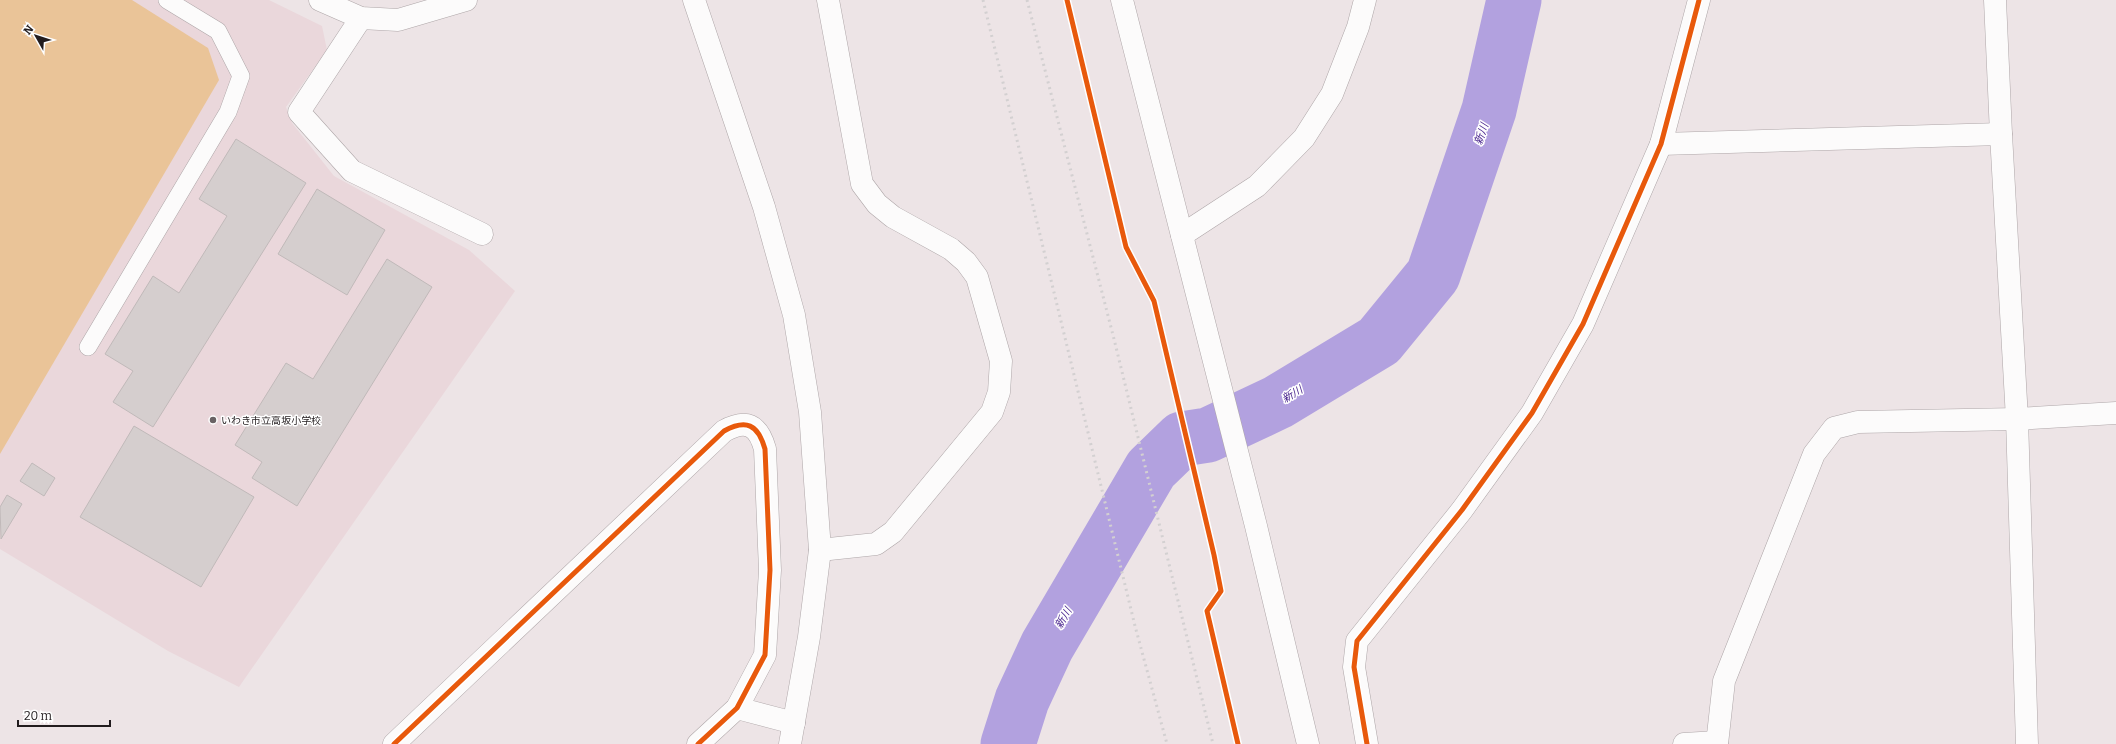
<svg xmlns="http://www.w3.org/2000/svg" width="2116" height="744" viewBox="0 0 2116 744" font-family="Bitter,'Noto Sans JP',serif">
<rect width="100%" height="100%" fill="#ede4e6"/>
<!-- built -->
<polygon fill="#ead7db" points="0,0 269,0 322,26 327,50 286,107 292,123 334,176 469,250 515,291 239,687 168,651 0,549"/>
<!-- green -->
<polygon fill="#eac498" points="0,0 132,0 208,48 219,80 0,454"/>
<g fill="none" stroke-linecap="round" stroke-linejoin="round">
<!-- river -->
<polyline stroke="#b2a1df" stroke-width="55" points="1008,744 1022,700 1047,646 1151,469 1182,439 1208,435 1278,402 1379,341 1433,275 1489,110 1514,0"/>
</g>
<!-- building -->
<g fill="#d5cece" stroke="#c0b9b9">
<polygon points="236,139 306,183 153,427 113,402 133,371 105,354 153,276 179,293 227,216 199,199"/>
<polygon points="317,189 385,230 347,295 278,254"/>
<polygon points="387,259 432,287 297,506 252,478 262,462 235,445 286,363 313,379"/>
<polygon points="134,426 254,497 201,587 80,517"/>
<polygon points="32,463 55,478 44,496 20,481"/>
<polygon points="7,495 22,504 1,539 0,507"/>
</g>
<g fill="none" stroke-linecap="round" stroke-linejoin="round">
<!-- service casing -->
<g stroke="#aea6a8" stroke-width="18">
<polyline id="service" points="88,347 228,112 241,76 218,31 167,0"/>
</g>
<!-- minor casing -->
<g stroke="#aea6a8" stroke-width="23">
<g id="minor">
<polyline points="320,0 361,18 398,20 466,0"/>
<polyline points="1995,0 2001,134 2017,419 2027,744"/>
<polyline points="361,18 299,112 352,171 482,234"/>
<polyline points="1661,144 2001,134"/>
<polyline points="1182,235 1257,186 1304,138 1332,94 1358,27 1365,0"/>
<polyline points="820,550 876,544 893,532 992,412 999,392 1001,361 977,277 966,262 951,249 893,217 877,204 862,184 828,0"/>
<polyline points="737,708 794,723"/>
<path d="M394 744 724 431C746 419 758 424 765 449L770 570 765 655 737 708 698 744"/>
<polyline points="1367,744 1354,667 1357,641 1462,510 1532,413 1583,324 1661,144 1699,0"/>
<polyline points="1684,744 1717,742"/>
</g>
</g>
<!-- tertiary casing -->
<g stroke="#aea6a8" stroke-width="23">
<g id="tertiary">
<polyline points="694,0 764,207 794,315 810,412 820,550 809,637 790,744"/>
<polyline points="1122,0 1256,526 1308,744"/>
<polyline points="1717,744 1724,681 1814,454 1834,428 1858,422 2017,419 2116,413"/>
</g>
</g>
<!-- service -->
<use href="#service" stroke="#fcfbfb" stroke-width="17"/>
<!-- minor -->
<use href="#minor" stroke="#fcfbfb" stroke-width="22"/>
<!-- tertiary -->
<use href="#tertiary" stroke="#fcfbfb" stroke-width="22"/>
<!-- rail -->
<g stroke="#d3d0d1" stroke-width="3" stroke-dasharray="2 4" stroke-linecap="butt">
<polyline points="983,0 1135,626 1167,744"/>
<polyline points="1027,0 1114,339 1213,744"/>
</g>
<!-- cycleway casing -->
<g stroke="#fff" stroke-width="8">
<g id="cycleway">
<polyline points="1067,0 1126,247 1154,301 1214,555 1221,591 1207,611 1238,744"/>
<path d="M394 744 724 431C746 419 758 424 765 449L770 570 765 655 737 708 698 744"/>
<polyline points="1367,744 1354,667 1357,641 1462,510 1532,413 1583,324 1661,144 1699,0"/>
</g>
</g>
<!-- cycleway -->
<use href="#cycleway" stroke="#e8590c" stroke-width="5"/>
</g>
<!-- markers -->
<circle fill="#696264" stroke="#fff" stroke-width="1.5" cx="213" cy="420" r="4"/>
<g text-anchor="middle" stroke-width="3" stroke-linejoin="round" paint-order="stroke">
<!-- poi labels -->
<g font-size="10" fill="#221c1e" stroke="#fff" text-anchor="start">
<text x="221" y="424">いわき市立高坂小学校</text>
</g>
<!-- water labels -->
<g font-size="11" font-style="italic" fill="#4e2b91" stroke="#fff">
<text transform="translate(1481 134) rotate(-71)" y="4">新川</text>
<text transform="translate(1292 394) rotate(-31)" y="4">新川</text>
<text transform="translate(1063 618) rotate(-60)" y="4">新川</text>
</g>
</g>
<!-- north arrow -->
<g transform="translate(36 36) rotate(309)" stroke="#ffffff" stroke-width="3" paint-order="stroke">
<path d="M0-3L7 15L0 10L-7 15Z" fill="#221c1e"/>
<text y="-6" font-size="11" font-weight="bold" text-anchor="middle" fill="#221c1e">N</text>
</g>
<!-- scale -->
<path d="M18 720v6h92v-6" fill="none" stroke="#221c1e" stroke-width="2"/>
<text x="24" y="720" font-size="12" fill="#221c1e" stroke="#ffffff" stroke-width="3" paint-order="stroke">20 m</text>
</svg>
